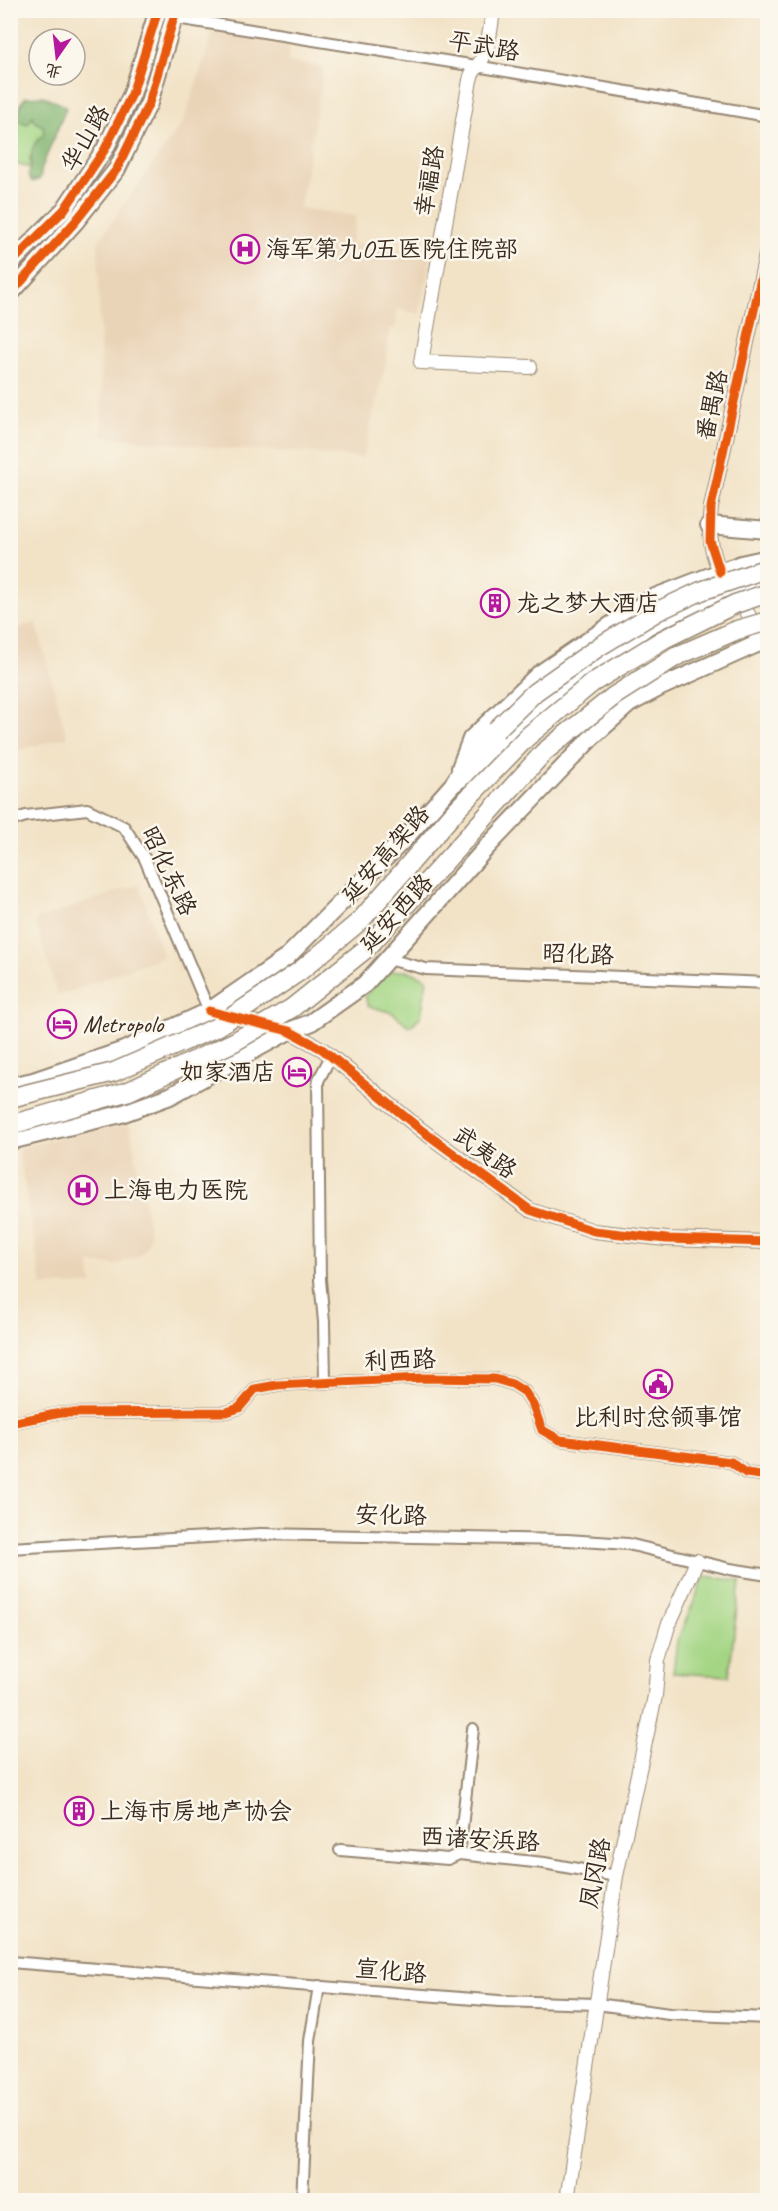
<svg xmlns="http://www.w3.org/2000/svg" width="778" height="2211" viewBox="0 0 778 2211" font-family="Caveat,'LXGW WenKai TC',sans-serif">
<rect width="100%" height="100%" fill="#fbf7ec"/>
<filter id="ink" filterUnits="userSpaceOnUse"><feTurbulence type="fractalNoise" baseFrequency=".0167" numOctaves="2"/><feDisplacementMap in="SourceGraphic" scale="12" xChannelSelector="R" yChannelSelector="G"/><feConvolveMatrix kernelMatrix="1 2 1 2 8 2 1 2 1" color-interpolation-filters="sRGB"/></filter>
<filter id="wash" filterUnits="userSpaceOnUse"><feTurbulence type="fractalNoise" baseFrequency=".008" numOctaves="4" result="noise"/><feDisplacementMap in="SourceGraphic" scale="24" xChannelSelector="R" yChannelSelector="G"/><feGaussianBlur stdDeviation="1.35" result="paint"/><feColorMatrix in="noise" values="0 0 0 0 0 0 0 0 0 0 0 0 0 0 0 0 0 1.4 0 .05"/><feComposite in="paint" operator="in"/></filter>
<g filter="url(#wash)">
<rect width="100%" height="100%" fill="#f2e3c7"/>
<!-- built -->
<g fill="#ead4b8">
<polygon points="213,32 289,42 288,62 324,67 300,208 356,216 352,243 432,254 419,314 398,310 395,329 390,328 386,361 363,458 303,452 231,449 102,436 98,242 184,120"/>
<polygon points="36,623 67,737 11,752 11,629"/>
<polygon points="139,884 163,956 58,996 35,920"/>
<polygon points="129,1123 150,1233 147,1246 139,1256 116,1265 90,1263 92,1285 42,1286 18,1147"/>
</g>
<!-- green -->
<g fill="#a4d584" stroke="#708051" stroke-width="1.5">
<polygon points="33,116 35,122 43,126 44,134 30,158 31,168 11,163 11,124"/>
<polygon points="387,971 409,971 427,979 421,1016 410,1027 393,1013 368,1006 365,996"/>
<polygon points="705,1576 740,1581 729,1676 673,1673 677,1641"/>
<polygon points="456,2189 537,2200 455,2200"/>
</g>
<!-- forest -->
<path fill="#83b672" stroke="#5f7048" stroke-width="1.5" d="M43 96C51 101 59 101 66 108L42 167 40 179 32 182 28 175C37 157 23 152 44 134L43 126 35 122 33 116 28 124 20 122 11 124V112L19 113 21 103 26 97Z"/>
</g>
<g filter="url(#ink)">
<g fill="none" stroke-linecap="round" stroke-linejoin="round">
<!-- minor casing -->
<g stroke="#968672" stroke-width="14">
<g id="minor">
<polyline points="170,17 476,66 768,116"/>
<polyline points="10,821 26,816 87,809 124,827 145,859 209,1011"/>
<polyline points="388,959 426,969 768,983"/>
<polyline points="325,1382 324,1322 320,1280 318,1081 331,1056"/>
<polyline points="10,1423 61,1413 227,1412 239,1408 255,1389 277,1385 423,1378 495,1379 512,1384 525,1392 533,1405 542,1430 560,1440 731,1462 746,1473 768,1476"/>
<polyline points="10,1548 261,1534 567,1540 628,1544 730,1569 768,1575"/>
<polyline points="340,1850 448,1859 459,1854 544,1863 616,1876"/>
<polyline points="459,1854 473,1729"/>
<polyline points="10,1962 499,2001 597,2004 669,2014 768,2018"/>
<polyline points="302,2200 310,2041 319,1986"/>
</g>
</g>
<!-- tertiary casing -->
<g stroke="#968672" stroke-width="16">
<g id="tertiary">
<path d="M493 10C491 26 489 45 482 59 478 68 472 69 470 80L421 362 530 367"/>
<path d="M725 579C711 558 708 532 711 507L768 246"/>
<polyline points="736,595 749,616 755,634"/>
<polyline points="226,1015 289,1031 322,1049 420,1129 530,1210 594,1231 666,1239 768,1242"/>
<polyline points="567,2200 616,1876 655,1696 658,1660 668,1626 697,1561"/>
</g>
</g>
<!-- primary casing -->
<g stroke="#968672" stroke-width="20">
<g id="primary">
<polyline points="10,264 64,210 105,149 132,94 158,10"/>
<polyline points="10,294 75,222 117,169 149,103 176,10"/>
<polyline points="709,525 768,530"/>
<polyline points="460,768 471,739 539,674 627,614 655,597 741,564 768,558"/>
<polyline points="10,1086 33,1081 124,1050 209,1011 286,958 408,835 455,782 479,769 548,704 600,662 648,626 668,616 733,591 768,580"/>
<polyline points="10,1141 121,1114 170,1096 289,1031 310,1023 365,984 487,847 592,737 629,704 661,687 768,639"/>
</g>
</g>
<!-- trunk casing -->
<g stroke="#968672" stroke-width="21">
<polyline id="trunk" points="455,782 467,763 496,730"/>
</g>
<!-- minor -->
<use href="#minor" stroke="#fff" stroke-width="10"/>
<!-- tertiary -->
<use href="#tertiary" stroke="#fff" stroke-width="14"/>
<!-- primary -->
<use href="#primary" stroke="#fff" stroke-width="16"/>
<!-- trunk -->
<use href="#trunk" stroke="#fff" stroke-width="18"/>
<!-- trunk-bridge casing -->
<g stroke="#968672" stroke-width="21" stroke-linecap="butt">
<g id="trunk-bridge">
<polyline points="496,730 535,692 600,646 658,611 701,591 768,568"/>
<polyline points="10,1098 114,1072 217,1027 300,971 360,921 458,808 527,737 592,683 664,639 735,604 768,593"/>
<polyline points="10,1125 129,1091 234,1042 292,1008 367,948 544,752 614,696 677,656 737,630 768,621"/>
</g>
</g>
<!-- trunk-bridge -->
<use href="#trunk-bridge" stroke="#fff" stroke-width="18"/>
<!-- cycleway casing -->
<g stroke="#fbf7ec" stroke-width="13">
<g id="cycleway">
<polyline points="10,264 64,210 105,149 132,94 158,10"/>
<polyline points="10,294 75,222 117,169 149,103 176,10"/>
<polyline points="720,572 710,541 711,507 768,246"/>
<polyline points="209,1011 289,1031 322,1049 420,1129 530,1210 594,1231 666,1239 768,1242"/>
<polyline points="10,1423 61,1413 227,1412 239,1408 255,1389 277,1385 423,1378 495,1379 512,1384 525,1392 533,1405 542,1430 560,1440 731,1462 746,1473 768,1476"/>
</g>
</g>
<!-- cycleway -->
<use href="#cycleway" stroke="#e8590c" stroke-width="9"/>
</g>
</g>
<!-- icons -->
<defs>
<g id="hospital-ring" transform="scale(1.5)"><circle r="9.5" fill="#fbf7ec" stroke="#b5179e" stroke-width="1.5"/><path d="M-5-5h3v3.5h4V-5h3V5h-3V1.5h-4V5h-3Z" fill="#b5179e"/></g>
<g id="building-ring" transform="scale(1.5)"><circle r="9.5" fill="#fbf7ec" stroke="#b5179e" stroke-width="1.5"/><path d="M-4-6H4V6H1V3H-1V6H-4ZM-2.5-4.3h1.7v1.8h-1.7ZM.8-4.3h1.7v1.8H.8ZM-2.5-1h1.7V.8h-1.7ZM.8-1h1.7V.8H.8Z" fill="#b5179e"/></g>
<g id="hotel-ring" transform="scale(1.5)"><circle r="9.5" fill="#fbf7ec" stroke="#b5179e" stroke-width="1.5"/><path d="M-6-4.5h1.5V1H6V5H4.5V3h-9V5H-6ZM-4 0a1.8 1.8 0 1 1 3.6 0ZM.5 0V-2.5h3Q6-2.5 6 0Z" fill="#b5179e"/></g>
<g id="civic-ring" transform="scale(1.5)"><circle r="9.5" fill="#fbf7ec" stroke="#b5179e" stroke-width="1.5"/><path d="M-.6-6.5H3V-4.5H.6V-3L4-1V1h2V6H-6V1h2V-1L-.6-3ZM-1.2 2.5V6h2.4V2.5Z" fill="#b5179e"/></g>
</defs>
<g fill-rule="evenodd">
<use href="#hospital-ring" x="245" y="249"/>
<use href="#building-ring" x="495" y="603"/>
<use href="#hotel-ring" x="62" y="1024"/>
<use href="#hotel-ring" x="297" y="1072"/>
<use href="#hospital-ring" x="83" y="1190"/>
<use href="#civic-ring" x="658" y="1384"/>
<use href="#building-ring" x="79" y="1811"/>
</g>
<g text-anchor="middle" stroke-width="5" stroke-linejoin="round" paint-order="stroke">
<!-- street labels -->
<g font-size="24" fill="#3b2a1e" stroke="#fbf7ec">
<text transform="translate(484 46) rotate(10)" y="8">平武路</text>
<text transform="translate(85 138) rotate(-60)" y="8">华山路</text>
<text transform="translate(429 181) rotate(-80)" y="8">幸福路</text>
<text transform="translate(712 405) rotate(-78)" y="8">番禺路</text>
<text transform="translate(385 854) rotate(-49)" y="8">延安高架路</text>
<text transform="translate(169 871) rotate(64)" y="8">昭化东路</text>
<text transform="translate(396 913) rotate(-48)" y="8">延安西路</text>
<text transform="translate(578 954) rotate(2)" y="8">昭化路</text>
<text transform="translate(485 1152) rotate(36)" y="8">武夷路</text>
<text transform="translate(400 1360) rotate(-2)" y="8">利西路</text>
<text transform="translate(391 1515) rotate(1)" y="8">安化路</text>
<text transform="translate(480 1839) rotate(3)" y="8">西诸安浜路</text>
<text transform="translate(595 1873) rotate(-79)" y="8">凤冈路</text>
<text transform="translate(391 1971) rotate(5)" y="8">宣化路</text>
</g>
<!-- poi labels -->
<g font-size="24" fill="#3b2a1e" stroke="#fbf7ec" text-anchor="start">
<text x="266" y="257">海军第九O五医院住院部</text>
<text x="516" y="611">龙之梦大酒店</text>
<text x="83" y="1032">Metropolo</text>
<text x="276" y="1080" text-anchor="end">如家酒店</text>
<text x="104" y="1198">上海电力医院</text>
<text x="658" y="1425" text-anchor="middle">比利时总领事馆</text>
<text x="100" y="1819">上海市房地产协会</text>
</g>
</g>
<!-- margin -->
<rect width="778" height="2211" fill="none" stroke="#fbf7ec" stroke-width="36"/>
<!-- north arrow -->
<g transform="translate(57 57) rotate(194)"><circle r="28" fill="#fbf7ec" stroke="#aea59a" stroke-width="1.5"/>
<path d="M0-4.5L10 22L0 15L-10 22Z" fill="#b5179e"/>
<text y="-9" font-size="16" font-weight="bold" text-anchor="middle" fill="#3b2a1e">北</text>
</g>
</svg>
